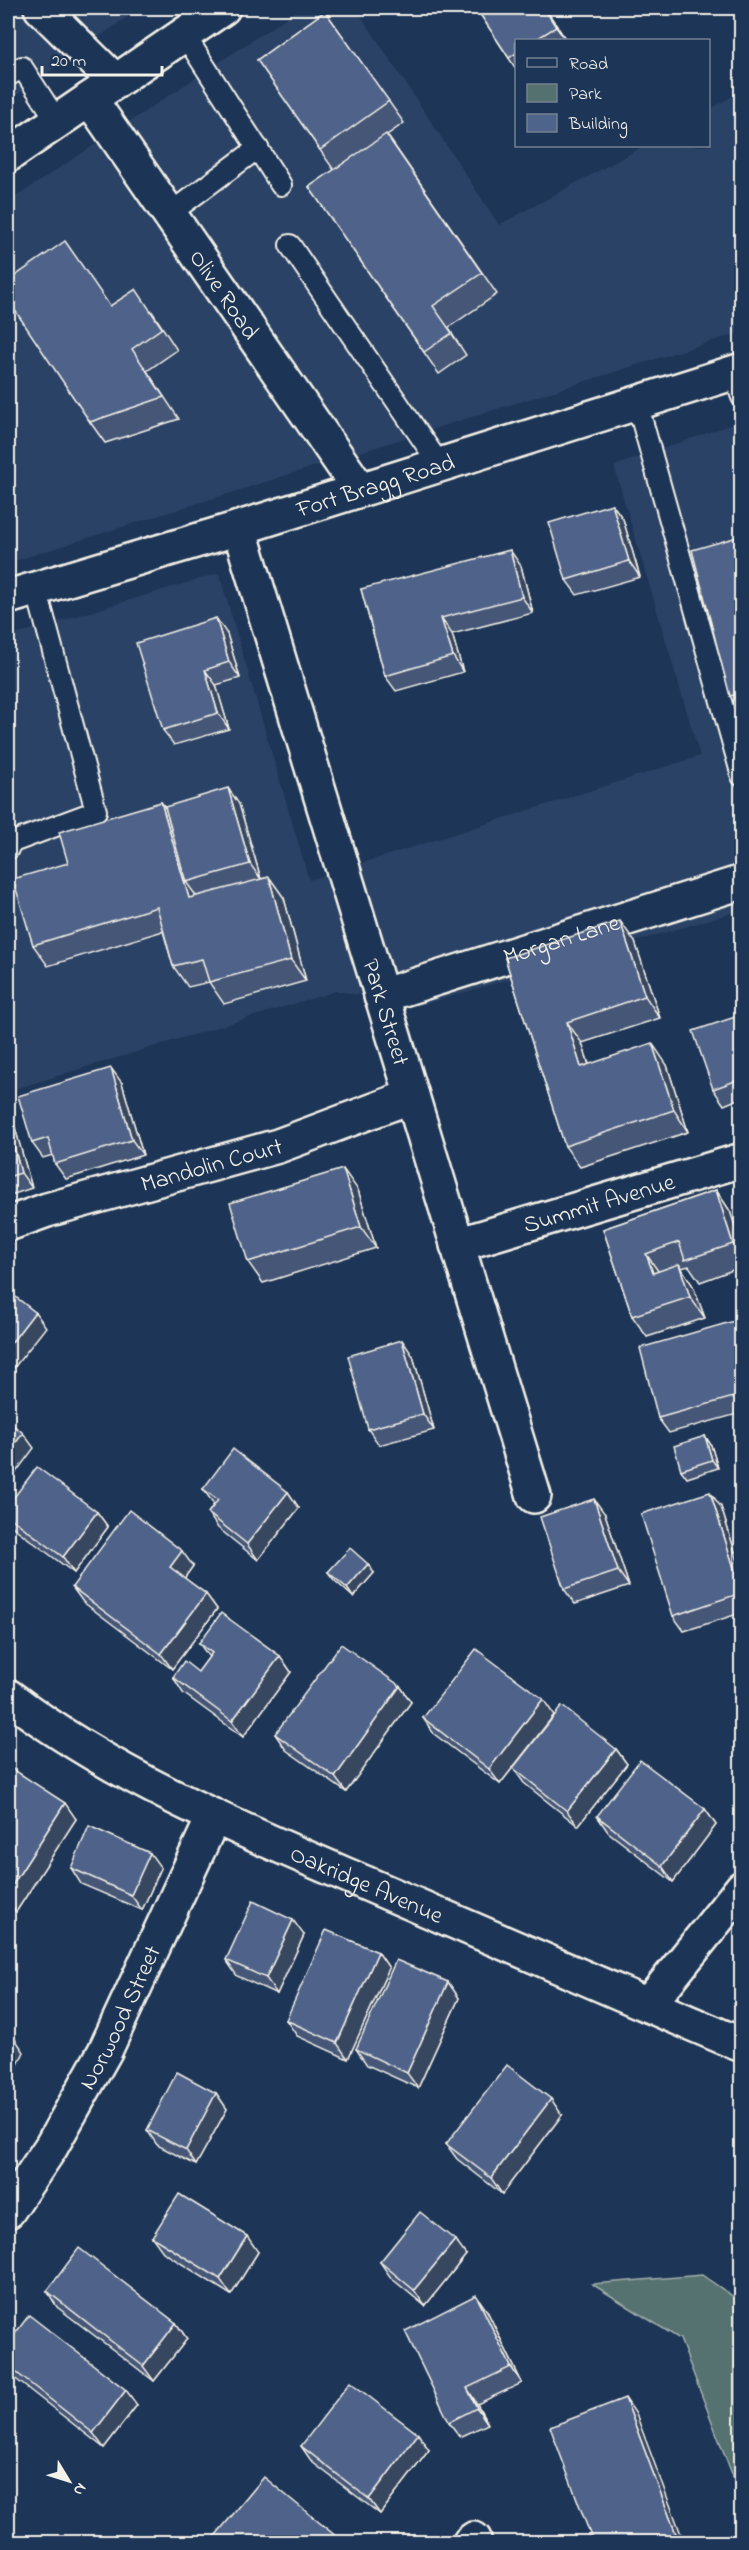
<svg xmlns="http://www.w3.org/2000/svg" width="749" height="2550" viewBox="0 0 749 2550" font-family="'Indie Flower',sans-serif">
<rect width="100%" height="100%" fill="#1d3557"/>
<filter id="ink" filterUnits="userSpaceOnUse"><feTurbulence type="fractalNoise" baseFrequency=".0167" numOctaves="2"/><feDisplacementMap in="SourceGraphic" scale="12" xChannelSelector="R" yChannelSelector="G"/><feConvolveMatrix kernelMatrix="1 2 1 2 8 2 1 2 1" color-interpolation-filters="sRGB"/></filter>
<g filter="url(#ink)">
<!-- built -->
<g fill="#2c4366">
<polygon points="8,8 140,8 8,101"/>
<polygon points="301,8 356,8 499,225 644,146 708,146 709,110 741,91 741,332 8,563 8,202"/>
<polygon points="741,421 741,910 422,1005 336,991 8,1091 8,637 219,573 309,880 700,756 614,466"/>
</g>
<!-- green -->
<polygon fill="#55716f" stroke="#a4b1ac" stroke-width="1.5" points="702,2275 741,2302 741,2497 680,2339 592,2284"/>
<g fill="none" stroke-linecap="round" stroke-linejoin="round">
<!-- service casing -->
<g stroke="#f4f1e8" stroke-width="24">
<g id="service">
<polyline points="184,34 281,185"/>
<polyline points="8,76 22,67 57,121"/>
<polyline points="169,214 258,148"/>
<polyline points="290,245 440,465"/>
<polyline points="733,373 742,397"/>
<polyline points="637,403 742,776"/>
<polyline points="8,849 10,843 96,811 36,588"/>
</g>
</g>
<!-- minor casing -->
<g stroke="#f4f1e8" stroke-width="38">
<g id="minor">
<polyline points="41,8 115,81"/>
<path id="s1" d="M90 99 360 490"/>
<path id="s2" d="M239 528 534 1496"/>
<path id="s3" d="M381 996 742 882"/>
<path id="s4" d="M8 1224 47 1210 278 1146 412 1096"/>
<path id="s5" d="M457 1245 742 1160"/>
<polyline points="648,2005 742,1888"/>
<path id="s6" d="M8 2211 51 2147 105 2051 214 1816"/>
<polyline points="470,2542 474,2539"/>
</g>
</g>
<!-- tertiary casing -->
<g stroke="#f4f1e8" stroke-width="38">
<g id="tertiary">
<path id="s7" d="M8 1696C113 1777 244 1831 365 1883 491 1937 616 1992 742 2045"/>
</g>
</g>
<!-- primary casing -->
<g stroke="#f4f1e8" stroke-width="38">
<g id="primary">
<polyline points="8,155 223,8"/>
<path id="s8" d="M8 597 239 528 742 370"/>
</g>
</g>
<!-- service -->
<use href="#service" stroke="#1d3557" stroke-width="20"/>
<!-- minor -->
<use href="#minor" stroke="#1d3557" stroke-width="33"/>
<!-- tertiary -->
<use href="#tertiary" stroke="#1d3557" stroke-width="33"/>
<!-- primary -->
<use href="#primary" stroke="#1d3557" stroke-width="33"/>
</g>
<!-- wall -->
<g fill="#445677" stroke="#f4f1e8" stroke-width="1.5">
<polygon points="476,8 545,8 566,40 516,40 516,69"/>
<polygon points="325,11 404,123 387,135 497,294 448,328 466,355 439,374 309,187 334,170 257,60"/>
<polygon points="110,306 151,310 177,350 147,371 179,419 105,443 90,422"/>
<polygon points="612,504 623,519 640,577 577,595 566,580"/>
<polygon points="741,536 741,712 730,696"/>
<polygon points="521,566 533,613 452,634 463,672 396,691 385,676 361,589"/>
<polygon points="227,634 240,678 216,685 229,729 174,745 163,730"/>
<polygon points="161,802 165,807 239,804 261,879 269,877 284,898 306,981 224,1004 209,982 188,987 173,966 163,931 48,966 33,945 68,863"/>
<polygon points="635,942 660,1018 582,1043 589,1064 667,1065 688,1132 580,1167 565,1146 505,958"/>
<polygon points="741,1015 741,1098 724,1105 713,1089"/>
<polygon points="122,1083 143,1155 66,1179 55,1164 53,1155 43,1158 32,1143"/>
<polygon points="8,1111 12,1117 32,1188 8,1196"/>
<polygon points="358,1190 376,1248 263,1283 248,1262"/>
<polygon points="716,1190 730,1211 741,1244 741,1267 700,1282 689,1266 681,1268 693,1286 705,1318 647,1337 632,1316 603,1229"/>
<polygon points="741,1319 741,1413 669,1433 658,1418"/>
<polygon points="413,1356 434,1430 379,1445 368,1429"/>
<polygon points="705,1436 711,1445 718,1468 687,1478 681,1470"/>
<polygon points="203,1489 288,1492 299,1508 258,1560 218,1528 208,1513 214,1504"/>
<polygon points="8,1505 97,1512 108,1527 74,1573 13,1527 8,1519"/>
<polygon points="721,1507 741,1571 741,1613 684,1631 673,1616"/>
<polygon points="605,1514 629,1586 575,1604 564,1589"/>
<polygon points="193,1566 184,1578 206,1594 217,1609 172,1669 83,1602 72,1587"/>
<polygon points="328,1572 374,1573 353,1597 334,1580"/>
<polygon points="199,1643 280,1656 291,1672 243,1737 183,1693 173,1677 198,1672 209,1657"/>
<polygon points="400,1686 411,1702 346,1792 286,1750 275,1734"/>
<polygon points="554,1715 500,1784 434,1734 423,1718"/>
<polygon points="616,1749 627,1764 578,1826 524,1783 513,1768"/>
<polygon points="8,1766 76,1819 16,1912 8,1906"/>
<polygon points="705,1809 716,1825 673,1882 608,1832 597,1816"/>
<polygon points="71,1868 161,1868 142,1910 81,1884"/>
<polygon points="304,1935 277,1994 237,1976 226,1960"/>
<polygon points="378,1952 389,1968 348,2059 297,2036 286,2020"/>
<polygon points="448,1982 459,1998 418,2088 367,2065 356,2049"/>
<polygon points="216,2093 227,2109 196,2165 157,2145 147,2130"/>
<polygon points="562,2115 502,2194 457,2159 446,2144"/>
<polygon points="152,2237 258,2252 231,2295 163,2252"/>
<polygon points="466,2255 425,2306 391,2278 380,2262"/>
<polygon points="47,2291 176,2323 187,2339 154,2381 57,2307"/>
<polygon points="487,2311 522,2383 477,2404 488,2424 460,2437 449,2422"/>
<polygon points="8,2343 137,2405 104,2448 8,2373"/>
<polygon points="418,2434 429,2450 380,2514 312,2462 301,2446"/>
</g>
<!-- shaded-wall -->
<g fill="#374661" stroke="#f4f1e8" stroke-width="1.5">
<polygon points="544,8 545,8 566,40 556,27"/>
<polygon points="612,504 623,519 640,577 629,561"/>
<polygon points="510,550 521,566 533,613 522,597"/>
<polygon points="216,618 227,634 240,678 229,662"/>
<polygon points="441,618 452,634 463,672 453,656"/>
<polygon points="205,670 216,685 229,729 218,713"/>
<polygon points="228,788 239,804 261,879 250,864"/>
<polygon points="161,802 176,823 186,882 197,897 189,898"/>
<polygon points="269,877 284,898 306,981 291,960"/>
<polygon points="620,921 635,942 660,1018 645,996"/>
<polygon points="567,1022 582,1043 596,1088 581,1067"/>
<polygon points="652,1043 667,1065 688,1132 674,1110"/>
<polygon points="111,1068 122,1083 143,1155 132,1140"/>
<polygon points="8,1111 12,1117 32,1188 21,1173 8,1124"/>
<polygon points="343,1169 358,1190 376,1248 361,1227"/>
<polygon points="716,1190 730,1211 741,1244 741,1255 733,1244"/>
<polygon points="646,1254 661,1275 653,1273"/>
<polygon points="679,1264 693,1286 705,1318 690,1297"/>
<polygon points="35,1312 46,1327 9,1374 8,1372 8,1347"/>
<polygon points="402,1340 413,1356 434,1430 423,1414"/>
<polygon points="23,1433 34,1448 8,1483 8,1453"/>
<polygon points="705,1436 711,1445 718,1468 712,1460"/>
<polygon points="288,1492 299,1508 258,1560 247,1544"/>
<polygon points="710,1492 721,1507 741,1571 741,1590"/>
<polygon points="594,1499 605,1514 629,1586 618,1571"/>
<polygon points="97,1512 108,1527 74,1573 63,1557"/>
<polygon points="182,1551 193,1566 181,1583 170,1567"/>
<polygon points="368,1564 374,1573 353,1597 347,1588"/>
<polygon points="206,1594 217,1609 172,1669 161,1654"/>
<polygon points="280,1656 291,1672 243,1737 232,1721"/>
<polygon points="400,1686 411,1702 346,1792 335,1777"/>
<polygon points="543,1699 554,1715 500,1784 489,1769"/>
<polygon points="616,1749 627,1764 578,1826 567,1811"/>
<polygon points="65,1803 76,1819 16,1912 8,1899 8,1892"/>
<polygon points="705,1809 716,1825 673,1882 662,1866"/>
<polygon points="150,1853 161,1868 142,1910 131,1895"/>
<polygon points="293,1920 304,1935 277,1994 266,1978"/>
<polygon points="378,1952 389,1968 348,2059 337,2043"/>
<polygon points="448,1982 459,1998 418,2088 407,2073"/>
<polygon points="13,2036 24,2052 8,2085 8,2048"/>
<polygon points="216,2093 227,2109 196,2165 186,2150"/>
<polygon points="551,2099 562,2115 502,2194 491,2178"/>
<polygon points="247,2236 258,2252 231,2295 220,2279"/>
<polygon points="455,2240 466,2255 425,2306 414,2290"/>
<polygon points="476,2295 487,2311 522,2383 511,2367"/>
<polygon points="176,2323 187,2339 154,2381 143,2366"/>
<polygon points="467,2388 477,2404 488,2424 477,2408"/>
<polygon points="126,2390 137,2405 104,2448 93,2433"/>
<polygon points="625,2398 636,2414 684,2542 679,2542"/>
<polygon points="418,2434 429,2450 380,2514 369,2499"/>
</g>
<!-- building -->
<g fill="#4f648a" stroke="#f4f1e8" stroke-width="1.5">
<polygon points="476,8 544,8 556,27 535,40 516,40 516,53 509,58"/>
<polygon points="325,11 389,101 320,150 257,60"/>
<polygon points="386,134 482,273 433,306 452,333 424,352 309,187"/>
<polygon points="65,241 110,306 136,289 162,328 132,349 164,397 90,422 8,300 8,281"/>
<polygon points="612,504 629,561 566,580 549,523"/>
<polygon points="741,536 741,693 730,696 692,550"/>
<polygon points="510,550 522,597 441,618 453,656 385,676 361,589"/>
<polygon points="216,618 229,662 205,670 218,713 163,730 136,643"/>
<polygon points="228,788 250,864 186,882 165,807"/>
<polygon points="161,802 189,898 269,877 291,960 209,982 202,959 173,966 157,907 33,945 13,879 68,863 59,832"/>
<polygon points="620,921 645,996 567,1022 581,1067 652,1043 674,1110 565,1146 505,958"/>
<polygon points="741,1015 741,1079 713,1089 693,1031"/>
<polygon points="111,1068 132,1140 55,1164 48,1138 32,1143 18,1096"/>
<polygon points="8,1124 21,1173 8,1177"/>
<polygon points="343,1169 361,1227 248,1262 230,1203"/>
<polygon points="716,1190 733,1244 685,1260 679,1242 646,1254 653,1273 679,1264 690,1297 632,1316 603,1229"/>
<polygon points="8,1291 35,1312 8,1347"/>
<polygon points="741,1319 741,1395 658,1418 640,1348"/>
<polygon points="402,1340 423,1414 368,1429 348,1356"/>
<polygon points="8,1421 23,1433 8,1453"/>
<polygon points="705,1436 712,1460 681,1470 674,1446"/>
<polygon points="233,1449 288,1492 247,1544 208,1513 218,1500 203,1489"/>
<polygon points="37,1467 97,1512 63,1557 8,1516 8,1505"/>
<polygon points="710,1492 741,1590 741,1593 673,1616 641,1514"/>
<polygon points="594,1499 618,1571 564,1589 540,1517"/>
<polygon points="129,1510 182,1551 170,1567 206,1594 161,1654 72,1587"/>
<polygon points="350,1548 368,1564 347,1588 328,1572"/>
<polygon points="221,1613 280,1656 232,1721 173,1677 184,1661 198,1672 212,1653 199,1643"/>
<polygon points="341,1644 400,1686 335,1777 275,1734"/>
<polygon points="476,1649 543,1699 489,1769 423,1718"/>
<polygon points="562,1706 616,1749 567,1811 513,1768"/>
<polygon points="640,1760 705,1809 662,1866 597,1816"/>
<polygon points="8,1766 65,1803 8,1892"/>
<polygon points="89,1826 150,1853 131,1895 71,1868"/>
<polygon points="253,1901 293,1920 266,1978 226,1960"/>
<polygon points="326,1930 378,1952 337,2043 286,2020"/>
<polygon points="396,1960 448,1982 407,2073 356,2049"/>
<polygon points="8,2034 13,2036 8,2048"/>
<polygon points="507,2065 551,2099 491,2178 446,2144"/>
<polygon points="177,2072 216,2093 186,2150 147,2130"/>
<polygon points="179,2194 247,2236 220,2279 152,2237"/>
<polygon points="420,2212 455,2240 414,2290 380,2262"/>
<polygon points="79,2248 176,2323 143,2366 47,2291"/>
<polygon points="476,2295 511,2367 467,2388 477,2408 449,2422 405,2331"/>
<polygon points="29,2315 126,2390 93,2433 8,2366 8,2343"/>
<polygon points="350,2382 418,2434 369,2499 301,2446"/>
<polygon points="625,2398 679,2542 593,2542 550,2427"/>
<polygon points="264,2477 343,2542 210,2542"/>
</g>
</g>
<g text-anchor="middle" stroke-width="5" stroke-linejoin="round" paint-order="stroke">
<!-- street labels -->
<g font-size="24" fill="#f4f1e8" stroke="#1d3557">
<text dy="8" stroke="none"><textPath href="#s1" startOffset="237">Olive Road</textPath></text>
<text dy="8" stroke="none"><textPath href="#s8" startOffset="384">Fort Bragg Road</textPath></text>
<text dy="8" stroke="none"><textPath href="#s3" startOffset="189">Morgan Lane</textPath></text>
<text dy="8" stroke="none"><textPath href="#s2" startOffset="506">Park Street</textPath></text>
<text dy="8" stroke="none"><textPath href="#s4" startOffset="212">Mandolin Court</textPath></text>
<text dy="8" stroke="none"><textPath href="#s5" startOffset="148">Summit Avenue</textPath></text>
<text dy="8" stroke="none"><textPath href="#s7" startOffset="406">Oakridge Avenue</textPath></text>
<text dy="8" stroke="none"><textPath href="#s6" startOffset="224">Norwood Street</textPath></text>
</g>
</g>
<!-- margin -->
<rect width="749" height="2550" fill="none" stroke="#1d3557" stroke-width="30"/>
<rect x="15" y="15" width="719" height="2520" fill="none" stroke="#f4f1e8" stroke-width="2" filter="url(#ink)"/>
<!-- legend -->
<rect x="515" y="39" width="195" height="108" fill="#1d3557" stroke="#738091" stroke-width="1.5"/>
<rect x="527" y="58" width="30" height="9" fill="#1d3557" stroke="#738091" stroke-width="1.5"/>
<text x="569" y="69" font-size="18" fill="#f4f1e8">Road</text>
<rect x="527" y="84" width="30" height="18" fill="#55716f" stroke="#738091" stroke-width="1.5"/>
<text x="569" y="99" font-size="18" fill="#f4f1e8">Park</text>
<rect x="527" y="114" width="30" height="18" fill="#4f648a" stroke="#738091" stroke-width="1.5"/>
<text x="569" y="129" font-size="18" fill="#f4f1e8">Building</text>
<!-- north arrow -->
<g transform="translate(69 2481) rotate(128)" stroke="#1d3557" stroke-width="4.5" paint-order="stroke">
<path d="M0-4.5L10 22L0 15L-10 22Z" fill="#f4f1e8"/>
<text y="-9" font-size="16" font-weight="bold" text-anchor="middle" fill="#f4f1e8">N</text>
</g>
<!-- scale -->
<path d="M42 66v9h120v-9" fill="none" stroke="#f4f1e8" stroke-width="3"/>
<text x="51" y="66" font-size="18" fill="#f4f1e8" stroke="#1d3557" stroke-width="4.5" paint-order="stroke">20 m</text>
</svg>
